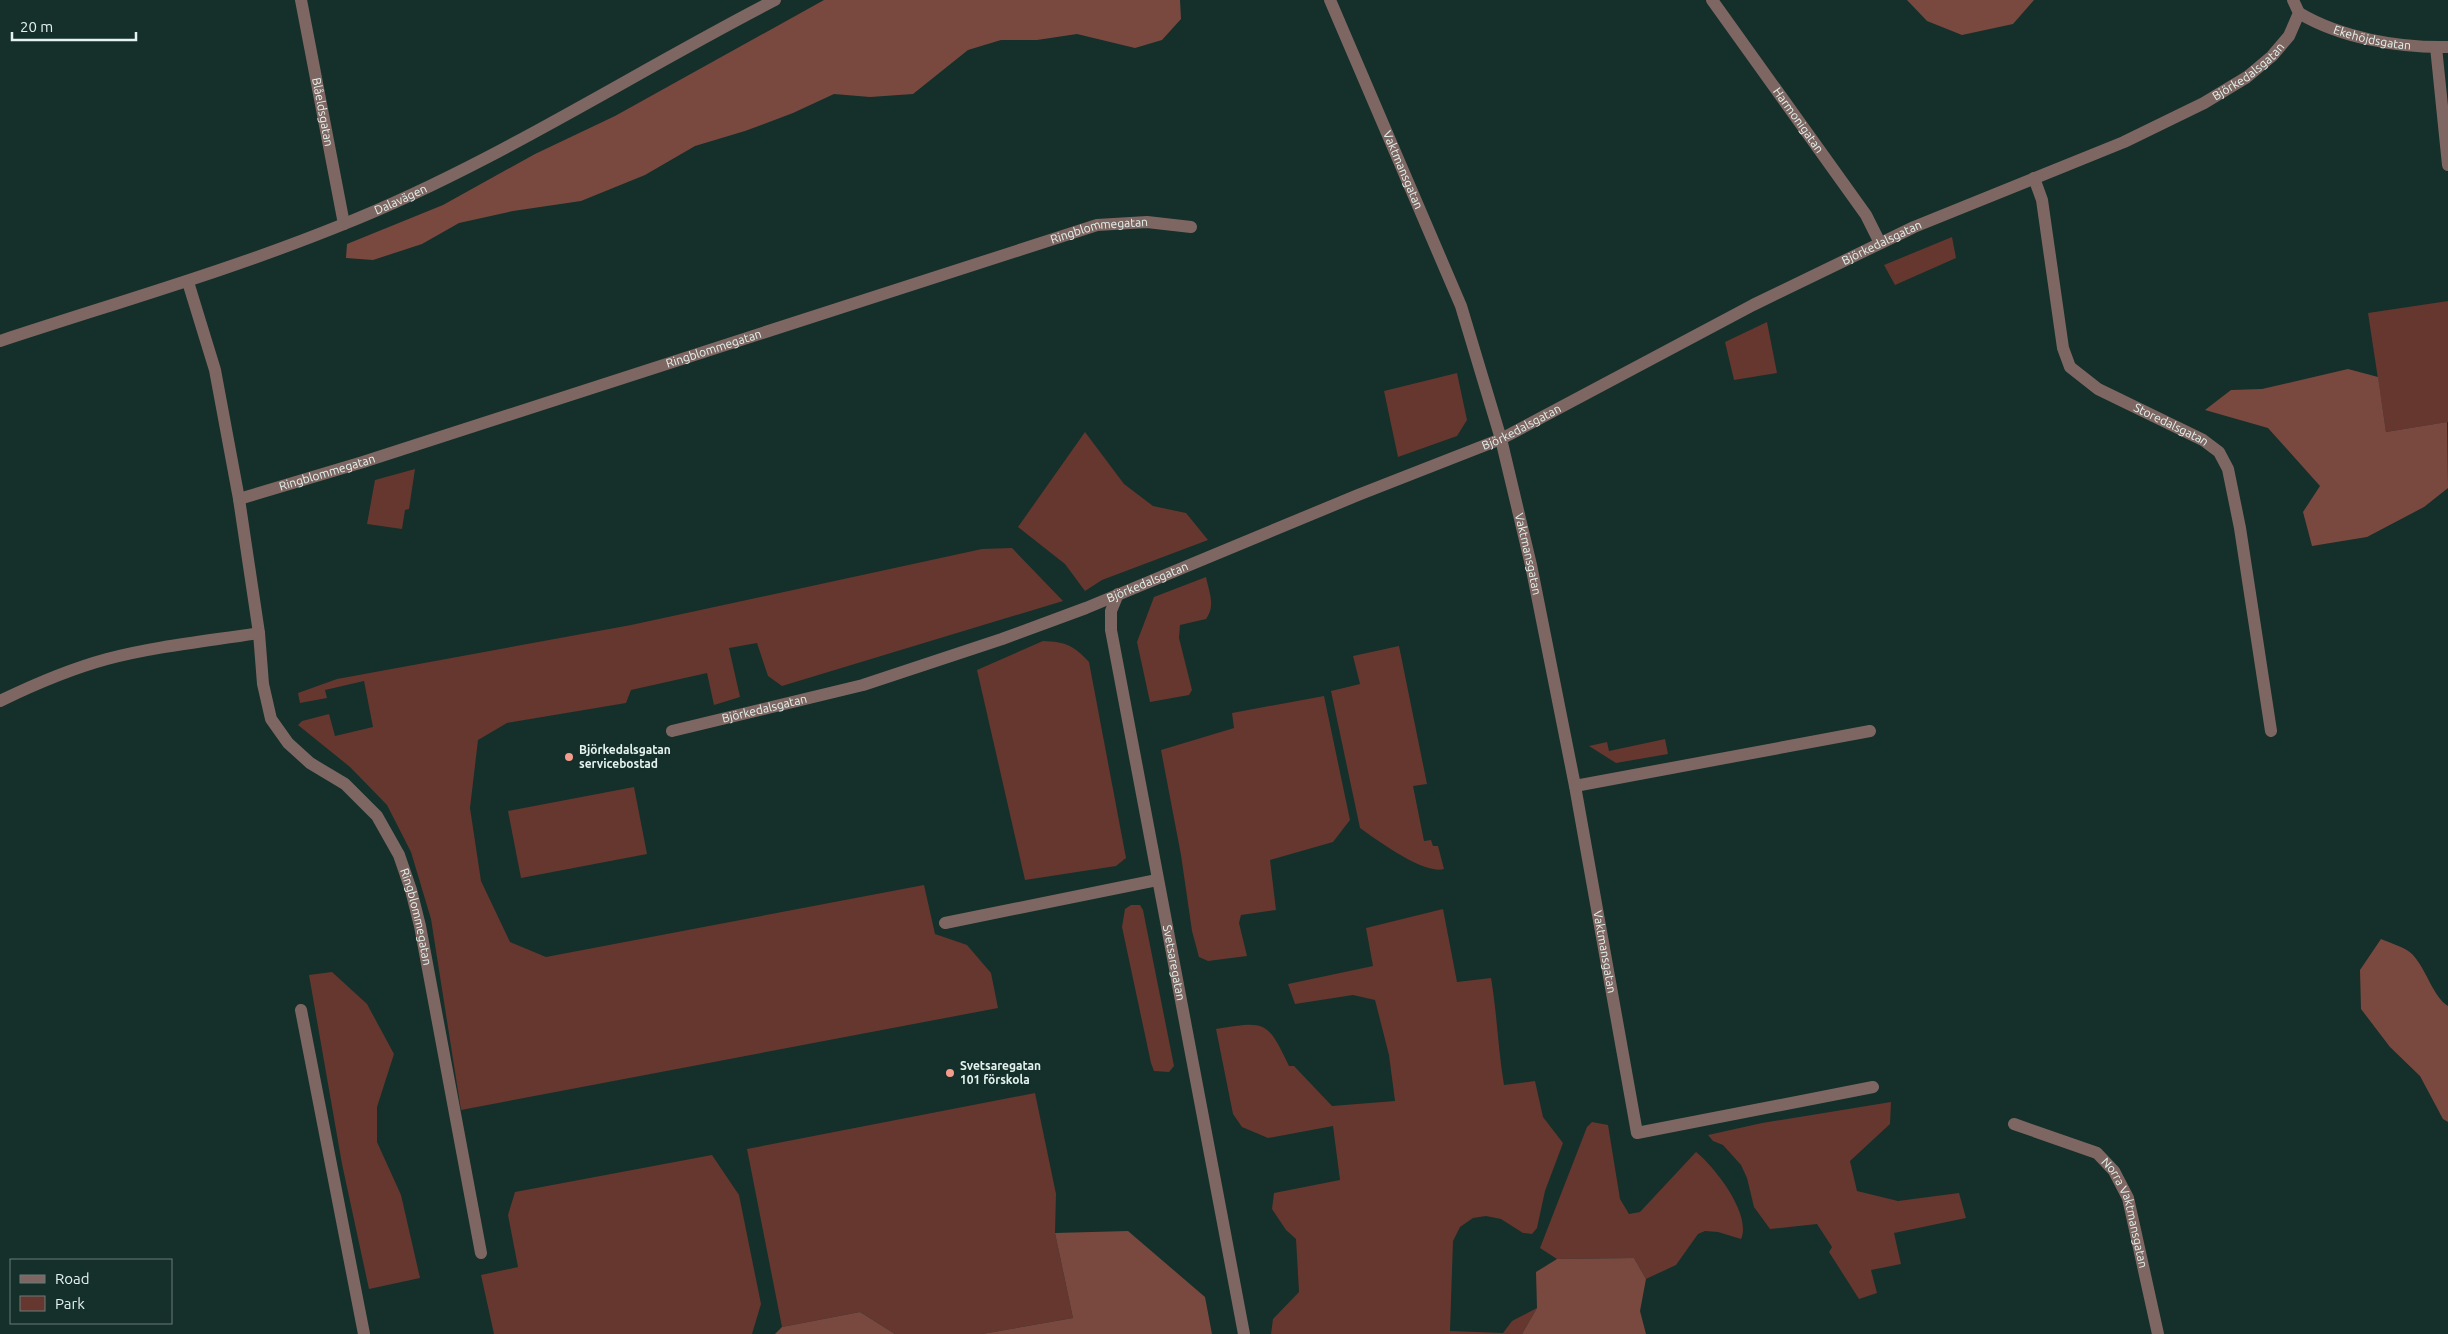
<svg xmlns="http://www.w3.org/2000/svg" width="2448" height="1334" viewBox="0 0 2448 1334" font-family="Ubuntu,sans-serif">
<rect width="100%" height="100%" fill="#152f2a"/>
<!-- green -->
<g fill="#65372f">
<polygon points="1952,237 1956,258 1895,285 1884,265"/>
<polygon points="2448,301 2448,422 2386,432 2368,313"/>
<polygon points="1767,322 1777,373 1734,380 1725,342"/>
<polygon points="1457,373 1467,420 1457,436 1398,457 1384,391"/>
<polygon points="1085,432 1124,484 1153,506 1186,513 1208,540 1102,580 1085,591 1065,564 1018,527"/>
<polygon points="415,469 409,509 405,510 402,529 367,524 375,480"/>
<polygon points="1012,548 1063,601 782,686 768,676 757,643 729,648 740,697 714,705 707,673 631,690 626,703 507,723 478,740 470,808 481,881 510,942 546,957 924,885 935,934 967,945 991,973 998,1008 461,1110 431,919 411,852 387,805 350,767 298,725 302,721 329,714 335,736 373,727 364,681 325,690 327,698 300,703 298,693 337,679 631,625 982,549"/>
<path d="M1206 577C1209 592 1216 606 1206 619L1180 625 1179 638 1192 690 1189 695 1150 702 1137 642 1154 597Z"/>
<path d="M1043 641C1066 642 1073 645 1089 662L1126 858 1116 866 1025 880 977 670Z"/>
<path d="M1399 646 1427 784 1413 786 1424 841 1431 840 1433 846H1438L1444 869C1424 875 1377 840 1360 828L1331 691 1360 684 1353 656Z"/>
<polygon points="1324,696 1350,820 1333,842 1270,860 1276,910 1241,915 1239,923 1247,956 1208,961 1199,957 1192,931 1181,855 1161,750 1234,728 1232,713"/>
<polygon points="1665,739 1668,754 1616,763 1589,746 1607,742 1609,751"/>
<polygon points="634,787 647,854 521,878 508,811"/>
<polygon points="1131,905 1140,905 1143,910 1174,1066 1169,1072 1154,1071 1151,1063 1122,927 1125,909"/>
<path d="M1443 909 1457 982 1491 978C1497 1013 1498 1049 1504 1085L1535 1081 1543 1117 1563 1143 1545 1191 1537 1228 1532 1234 1523 1233 1501 1219 1486 1216 1473 1218 1460 1227 1453 1241 1450 1331 1503 1333 1512 1321 1537 1308 1522 1334H1271L1273 1319 1299 1292 1296 1239 1286 1230 1272 1209 1274 1193 1340 1180 1333 1126 1268 1138 1242 1127 1233 1114 1216 1029C1266 1021 1267 1020 1289 1066H1294L1332 1106 1395 1101 1389 1055 1375 1000 1353 995 1295 1004 1288 984 1373 966 1366 928Z"/>
<polygon points="332,972 367,1004 394,1054 377,1107 377,1142 401,1195 420,1278 369,1289 342,1164 309,975"/>
<polygon points="1035,1093 1056,1194 1055,1233 1073,1318 982,1334 895,1334 860,1312 782,1327 747,1149"/>
<polygon points="1891,1102 1890,1124 1850,1161 1857,1191 1898,1201 1959,1193 1966,1218 1894,1233 1901,1264 1871,1270 1877,1293 1859,1299 1829,1252 1832,1247 1817,1224 1770,1229 1754,1207 1747,1178 1741,1165 1723,1145 1713,1141 1708,1135 1762,1123"/>
<path d="M1592 1122 1608 1125 1620 1199 1629 1214 1640 1212 1696 1152C1715 1167 1752 1215 1741 1239L1718 1232 1705 1231 1698 1234 1676 1265 1646 1279 1634 1258 1557 1259 1540 1248 1587 1127Z"/>
<polygon points="712,1155 739,1195 761,1304 752,1334 494,1334 481,1275 518,1267 508,1215 515,1192"/>
</g>
<!-- forest -->
<g fill="#794940">
<polygon points="824,0 1180,0 1181,19 1162,40 1135,48 1077,34 1037,40 1001,40 968,50 913,94 870,97 834,94 793,113 745,131 695,146 645,175 581,201 513,211 459,223 422,244 373,260 346,258 347,244 443,205 535,154 615,116"/>
<polygon points="1907,0 2034,0 2013,24 1962,35 1927,21"/>
<polygon points="2348,369 2378,377 2386,432 2447,422 2448,488 2424,507 2367,537 2312,546 2303,512 2320,486 2268,428 2205,410 2231,390 2262,389"/>
<path d="M2381 939C2390 943 2405 947 2412 954 2426 968 2433 997 2448 1006V1122L2443 1119 2420 1076 2390 1047 2361 1009 2360 970Z"/>
<polygon points="1128,1231 1205,1297 1212,1334 982,1334 1073,1318 1055,1233"/>
<polygon points="1634,1258 1646,1279 1640,1311 1646,1334 1522,1334 1537,1308 1536,1272 1557,1259"/>
<polygon points="860,1312 895,1334 775,1334 782,1327"/>
</g>
<g fill="none" stroke-linecap="round" stroke-linejoin="round">
<!-- minor -->
<g stroke="#7e6762" stroke-width="12">
<path id="s1" d="M301 0 344 224"/>
<path id="s2" d="M1330 0 1461 306 1501 439 1531 565 1575 786 1637 1133 1873 1087"/>
<path id="s3" d="M1712 0 1866 215 1880 243"/>
<path id="s4" d="M2299 13C2341 38 2399 48 2448 47"/>
<polyline points="2436,47 2448,165"/>
<path id="s5" d="M2034 178 2042 200 2063 348 2070 367 2098 389 2203 440 2219 452 2228 469 2240 528 2271 731"/>
<path id="s6" d="M188 282 215 370 239 499 259 633 263 684 271 719 288 743 310 763 345 784 377 816 399 855 411 890 420 926 481 1253"/>
<path id="s7" d="M0 341C115 303 231 270 344 224 494 164 631 74 775 0"/>
<path id="s8" d="M239 499 363 462 1097 225 1147 222 1191 227"/>
<path id="s9" d="M1118 594 1111 611V630L1244 1334"/>
<path d="M0 701C35 684 70 669 107 659 157 646 208 641 259 633"/>
<path id="s10" d="M672 731 863 685 1002 639 1086 608 1358 495 1501 439 1753 305 1914 227 2124 142 2204 103 2247 77 2272 56 2289 36 2299 13 2293 0"/>
<polyline points="1575,786 1870,731"/>
<polyline points="945,923 1157,880"/>
<polyline points="301,1010 364,1334"/>
<path id="s11" d="M2014 1124 2097 1153 2114 1171 2128 1198 2158 1334"/>
</g>
</g>
<!-- markers -->
<g fill="#f49d8c" stroke="#152f2a" stroke-width="2">
<circle cx="569" cy="757" r="5"/>
<circle cx="950" cy="1073" r="5"/>
</g>
<g text-anchor="middle" stroke-width="4.5" stroke-linejoin="round" paint-order="stroke">
<!-- street labels -->
<g font-size="12" fill="#e4f3ef" stroke="#152f2a">
<text dy="4" stroke="none"><textPath href="#s4" startOffset="78">Ekehöjdsgatan</textPath></text>
<text dy="4" stroke="none"><textPath href="#s10" startOffset="1715">Björkedalsgatan</textPath></text>
<text dy="4" stroke="none"><textPath href="#s1" startOffset="114">Blåeldsgatan</textPath></text>
<text dy="4" stroke="none"><textPath href="#s3" startOffset="148">Harmonigatan</textPath></text>
<text dy="4" stroke="none"><textPath href="#s2" startOffset="185">Vaktmansgatan</textPath></text>
<text dy="4" stroke="none"><textPath href="#s7" startOffset="425">Dalavägen</textPath></text>
<text dy="4" stroke="none"><textPath href="#s8" startOffset="902">Ringblommegatan</textPath></text>
<text dy="4" stroke="none"><textPath href="#s10" startOffset="1309">Björkedalsgatan</textPath></text>
<text dy="4" stroke="none"><textPath href="#s8" startOffset="498">Ringblommegatan</textPath></text>
<text dy="4" stroke="none"><textPath href="#s5" startOffset="310">Storedalsgatan</textPath></text>
<text dy="4" stroke="none"><textPath href="#s10" startOffset="904">Björkedalsgatan</textPath></text>
<text dy="4" stroke="none"><textPath href="#s8" startOffset="92">Ringblommegatan</textPath></text>
<text dy="4" stroke="none"><textPath href="#s2" startOffset="590">Vaktmansgatan</textPath></text>
<text dy="4" stroke="none"><textPath href="#s10" startOffset="499">Björkedalsgatan</textPath></text>
<text dy="4" stroke="none"><textPath href="#s10" startOffset="95">Björkedalsgatan</textPath></text>
<text dy="4" stroke="none"><textPath href="#s6" startOffset="700">Ringblommegatan</textPath></text>
<text dy="4" stroke="none"><textPath href="#s2" startOffset="995">Vaktmansgatan</textPath></text>
<text dy="4" stroke="none"><textPath href="#s9" startOffset="376">Svetsaregatan</textPath></text>
<text dy="4" stroke="none"><textPath href="#s11" startOffset="156">Norra Vaktmansgatan</textPath></text>
</g>
<!-- poi labels -->
<g font-size="12" font-weight="bold" fill="#e4f3ef" stroke="#152f2a" text-anchor="start">
<text x="579" y="754">Björkedalsgatan<tspan x="579" dy="14">servicebostad</tspan></text>
<text x="960" y="1070">Svetsaregatan<tspan x="960" dy="14">101 förskola</tspan></text>
</g>
</g>
<!-- legend -->
<rect x="10" y="1259" width="162" height="65" fill="#152f2a" stroke="#687d79"/>
<rect x="20" y="1275" width="25" height="8" fill="#7e6762" stroke="#687d79"/>
<text x="55" y="1284" font-size="15" fill="#e4f3ef">Road</text>
<rect x="20" y="1296" width="25" height="15" fill="#65372f" stroke="#687d79"/>
<text x="55" y="1309" font-size="15" fill="#e4f3ef">Park</text>
<!-- scale -->
<path d="M12 32v8h124v-8" fill="none" stroke="#e4f3ef" stroke-width="2.5"/>
<text x="20" y="32" font-size="15" fill="#e4f3ef" stroke="#152f2a" stroke-width="4" paint-order="stroke">20 m</text>
</svg>
